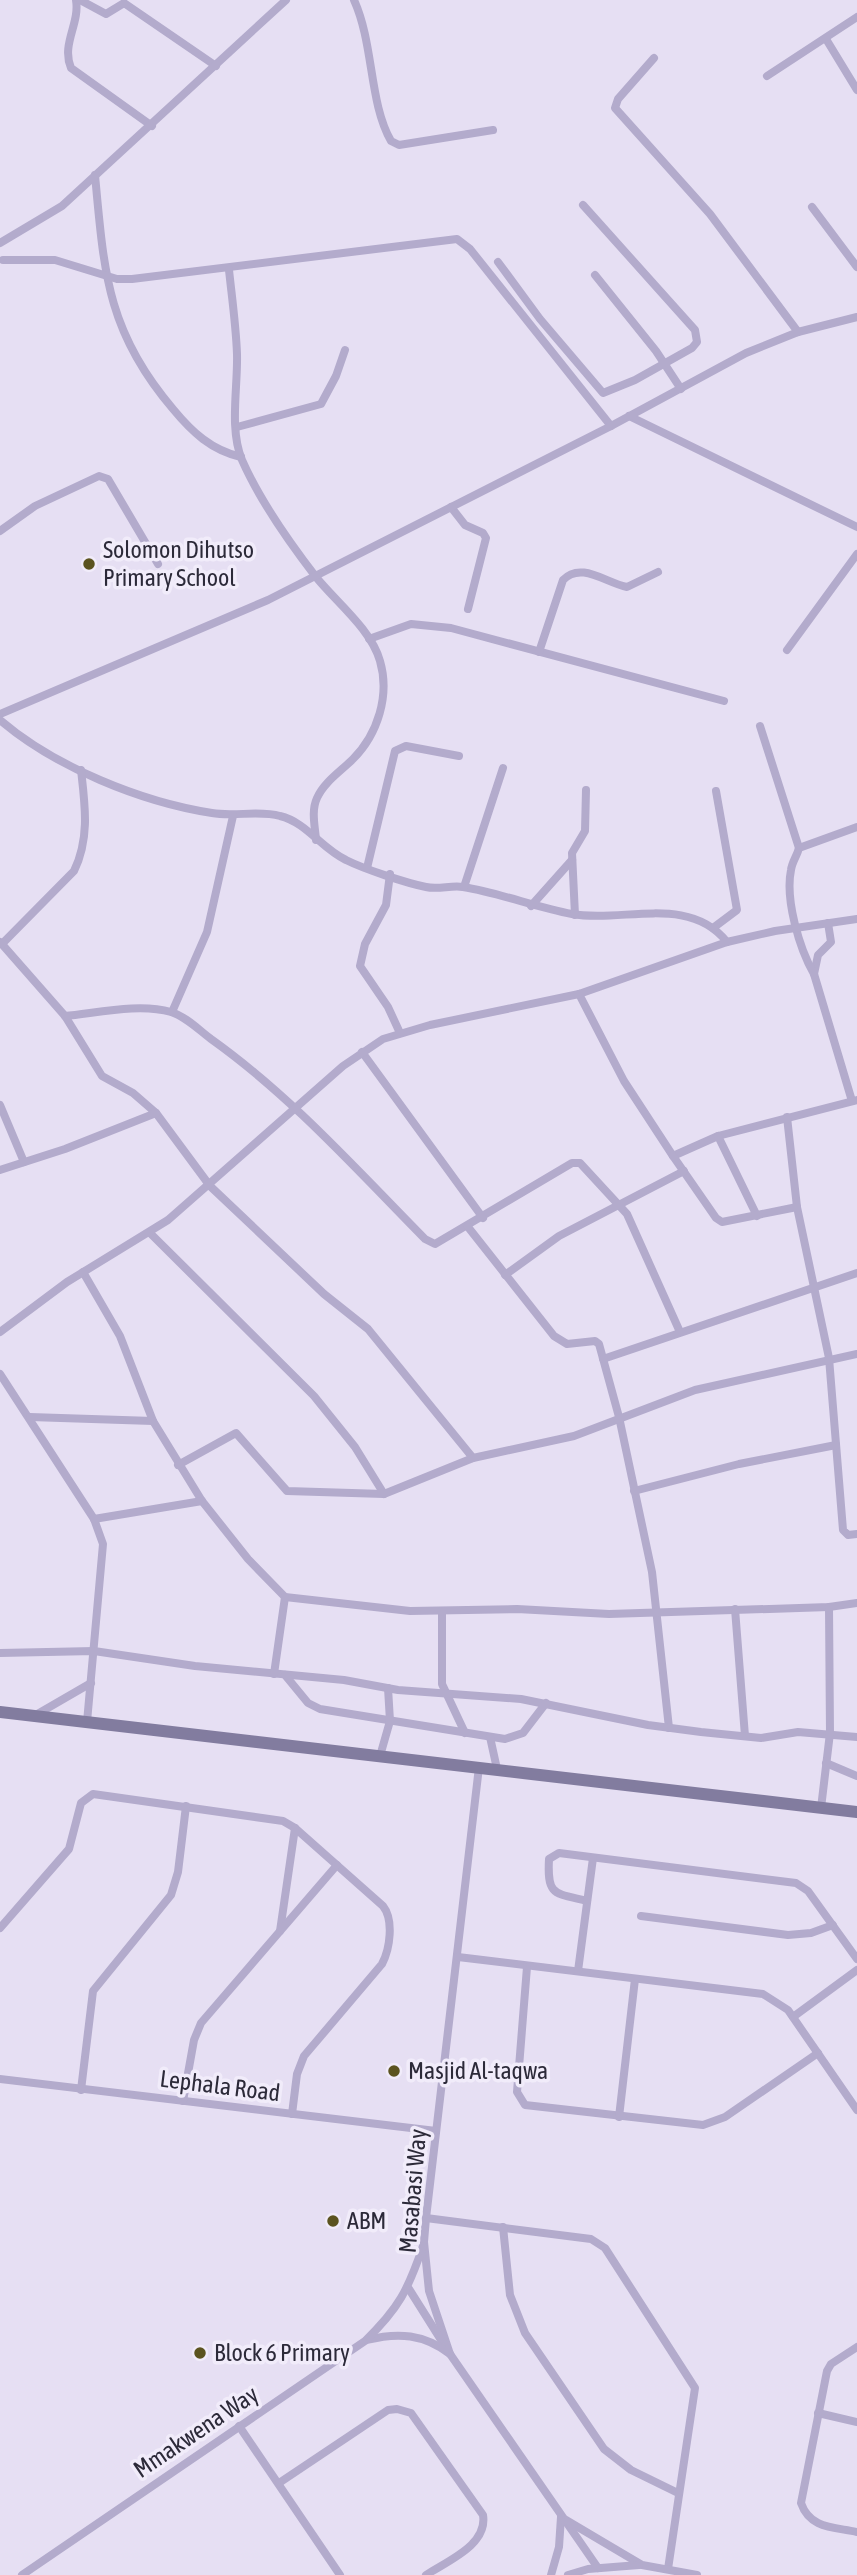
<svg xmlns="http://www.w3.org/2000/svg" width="857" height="2575" viewBox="0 0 857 2575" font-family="'Asap Condensed',sans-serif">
<rect width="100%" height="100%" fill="#e6dff3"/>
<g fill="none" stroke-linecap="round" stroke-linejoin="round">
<!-- minor -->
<g stroke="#b3abcc" stroke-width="8">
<path d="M76 0C80 24 61 44 71 68L152 126"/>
<polyline points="80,0 106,14 124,3 216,66"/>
<path d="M354 0C374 44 369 103 391 141L399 145 493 130"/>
<polyline points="826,39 857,90"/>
<polyline points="654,58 618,99 615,108 710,214 798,332"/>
<polyline points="767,76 857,17"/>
<path d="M95 175C104 272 107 332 173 409 192 432 211 450 241 457"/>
<polyline points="812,207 857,267"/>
<polyline points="0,243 62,206 286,0"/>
<polyline points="3,260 55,260 117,279 132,279 457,239 470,249 611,426"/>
<polyline points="498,262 540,319 603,393 635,380 692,348 697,342 695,330 583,205"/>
<path d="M229 270C232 298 236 326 237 354 238 387 229 429 242 460 260 501 289 542 316 577 336 602 371 629 380 661 390 695 378 734 353 759 341 771 324 782 317 798 311 811 315 826 316 840"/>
<polyline points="595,275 656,351 681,389"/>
<polyline points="629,416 857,527"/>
<polyline points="237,427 321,404 336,376 345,350"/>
<polyline points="451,507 465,525 483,533 486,538 468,609"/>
<polyline points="0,531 35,506 99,476 108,479 158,564"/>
<polyline points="369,639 411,624 451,628 724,701"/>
<polyline points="787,650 857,554"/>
<path d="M539 652 563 580C581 561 606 583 627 587L658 572"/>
<polyline points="0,714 268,600 611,426 746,353 798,332 857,317"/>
<path d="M0 720C55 767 141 802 212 813 234 817 259 810 280 816 306 822 322 849 346 860 364 869 406 883 426 887 438 890 451 885 463 887 500 893 535 907 572 914 623 923 689 894 727 942"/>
<polyline points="760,726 799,848"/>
<polyline points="367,868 395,751 406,746 459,756"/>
<polyline points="390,874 386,905 365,944 360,966 388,1007 400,1033"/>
<polyline points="464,887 503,768"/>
<polyline points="531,906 572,860"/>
<polyline points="575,915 572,853 585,831 586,790"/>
<polyline points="828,923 831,942 818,955 814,974 852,1101"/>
<polyline points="713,928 737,910 716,791"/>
<polyline points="0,942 65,1016 102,1076 133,1093 156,1113 210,1186 324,1294 368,1329 473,1458"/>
<path d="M2 944 74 871C90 838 85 805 81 770"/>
<path d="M814 974C799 948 785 899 791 870 792 862 797 856 799 848L857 827"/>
<polyline points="579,994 624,1081 673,1156 718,1136 857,1100"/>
<polyline points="172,1012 207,932 233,816"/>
<path d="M65 1016C97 1013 139 1003 171 1012 185 1016 199 1030 211 1039 291 1096 356 1169 425 1239L435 1244 572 1163H580L627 1214 680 1332"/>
<polyline points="362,1052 483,1218"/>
<polyline points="0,1105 24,1162"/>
<polyline points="787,1117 797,1207 829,1358 843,1530 848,1535 857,1534"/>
<polyline points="718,1136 757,1216"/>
<polyline points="673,1156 716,1218 722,1222 797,1207"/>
<polyline points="0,1170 65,1149 156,1113"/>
<polyline points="468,1227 554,1336 567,1344 595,1341 599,1344 619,1417 652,1572 669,1728"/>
<polyline points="150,1233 314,1396 355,1447 384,1494"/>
<polyline points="83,1272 120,1336 153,1421"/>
<polyline points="505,1275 559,1236 684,1171"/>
<polyline points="0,1332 67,1282 168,1220 343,1066 383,1039 430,1025 579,994 727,942 775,931 857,919"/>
<polyline points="603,1359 857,1273"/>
<polyline points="0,1374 94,1519 103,1544 87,1722"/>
<polyline points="30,1417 153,1421 202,1501 248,1559 285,1597 410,1611 517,1609 609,1614 829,1607 857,1603"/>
<polyline points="178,1465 236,1433 287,1491 384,1494 473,1458 574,1436 695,1390 857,1354"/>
<polyline points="634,1491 739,1464 836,1445"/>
<polyline points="94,1519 202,1501"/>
<polyline points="735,1609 745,1736"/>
<polyline points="442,1611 442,1684 465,1733"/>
<polyline points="0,1653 94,1651 195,1666 344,1680 398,1690 521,1699 648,1725 701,1732 761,1738 798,1732 857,1737"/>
<polyline points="274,1674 285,1597"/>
<polyline points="285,1675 308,1703 320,1709 505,1739 523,1733 546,1703"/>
<polyline points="34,1716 91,1683"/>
<polyline points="490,1737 497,1769"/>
<polyline points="380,1756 390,1721 388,1688"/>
<polyline points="826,1763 857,1776"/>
<polyline points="479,1767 426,2218 424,2242 429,2291 450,2354 598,2568"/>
<polyline points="821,1808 830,1733 829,1607"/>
<path d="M587 1901C554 1893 547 1896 549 1859L559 1853 796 1883 808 1891 857 1959"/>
<polyline points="641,1916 788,1935 811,1933 833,1925"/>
<path d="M0 1928 69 1849 81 1803 93 1794 283 1821 295 1828 383 1906C394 1920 390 1949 382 1964L304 2056 297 2074 292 2114"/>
<polyline points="280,1931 295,1828"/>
<polyline points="458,1957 763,1994 788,2010 857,2110"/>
<polyline points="527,1967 517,2092 525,2105 703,2125 725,2117 818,2053"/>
<polyline points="578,1971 593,1858"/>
<polyline points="793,2017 857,1970"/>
<polyline points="0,2079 436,2131"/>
<polyline points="81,2090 93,1991 171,1895 178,1872 186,1806"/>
<polyline points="183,2101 194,2040 201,2023 337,1865"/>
<polyline points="619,2117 635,1979"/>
<polyline points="426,2218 591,2239 605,2248 695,2388 668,2569"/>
<polyline points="503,2227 510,2295 525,2333 604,2449 631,2470 678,2493"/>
<polyline points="409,2289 443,2343"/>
<path d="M367 2340C398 2332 424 2334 450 2354"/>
<path d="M857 2347 831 2364 827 2371 801 2503C810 2529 834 2527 857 2532"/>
<polyline points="818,2413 857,2422"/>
<polyline points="239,2426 340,2575"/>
<path d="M279 2483 388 2410 397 2409 411 2413 483 2515C488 2545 447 2561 426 2575"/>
<polyline points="566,2520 642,2565 697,2575"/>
<path d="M22 2575 365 2341C399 2308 408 2290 423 2246"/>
<polyline points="551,2575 559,2547 561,2517"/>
<polyline points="568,2575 588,2569 639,2565"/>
</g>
<!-- secondary -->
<polyline stroke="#827c9f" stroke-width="12" points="0,1712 857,1812"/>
</g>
<!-- markers -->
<g fill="#5b531f" stroke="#f1ecfa" stroke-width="2.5">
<circle cx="89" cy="564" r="7"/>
<circle cx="394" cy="2071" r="7"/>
<circle cx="333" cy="2221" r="7"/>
<circle cx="200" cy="2353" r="7"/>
</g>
<g text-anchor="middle" stroke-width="7" stroke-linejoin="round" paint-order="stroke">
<!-- poi labels -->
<g font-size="24" fill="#2c2a39" stroke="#f1ecfa" text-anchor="start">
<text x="103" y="558">Solomon Dihutso<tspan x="103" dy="28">Primary School</tspan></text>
<text x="408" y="2079">Masjid Al-taqwa</text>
<text x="347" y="2229">ABM</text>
<text x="214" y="2361">Block 6 Primary</text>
</g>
<!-- street labels -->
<g font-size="24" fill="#2c2a39" stroke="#f1ecfa">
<text transform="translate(220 2086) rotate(7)" y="8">Lephala Road</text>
<text transform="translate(413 2191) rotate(-85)" y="8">Masabasi Way</text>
<text transform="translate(196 2432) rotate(-34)" y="8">Mmakwena Way</text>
</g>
</g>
</svg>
